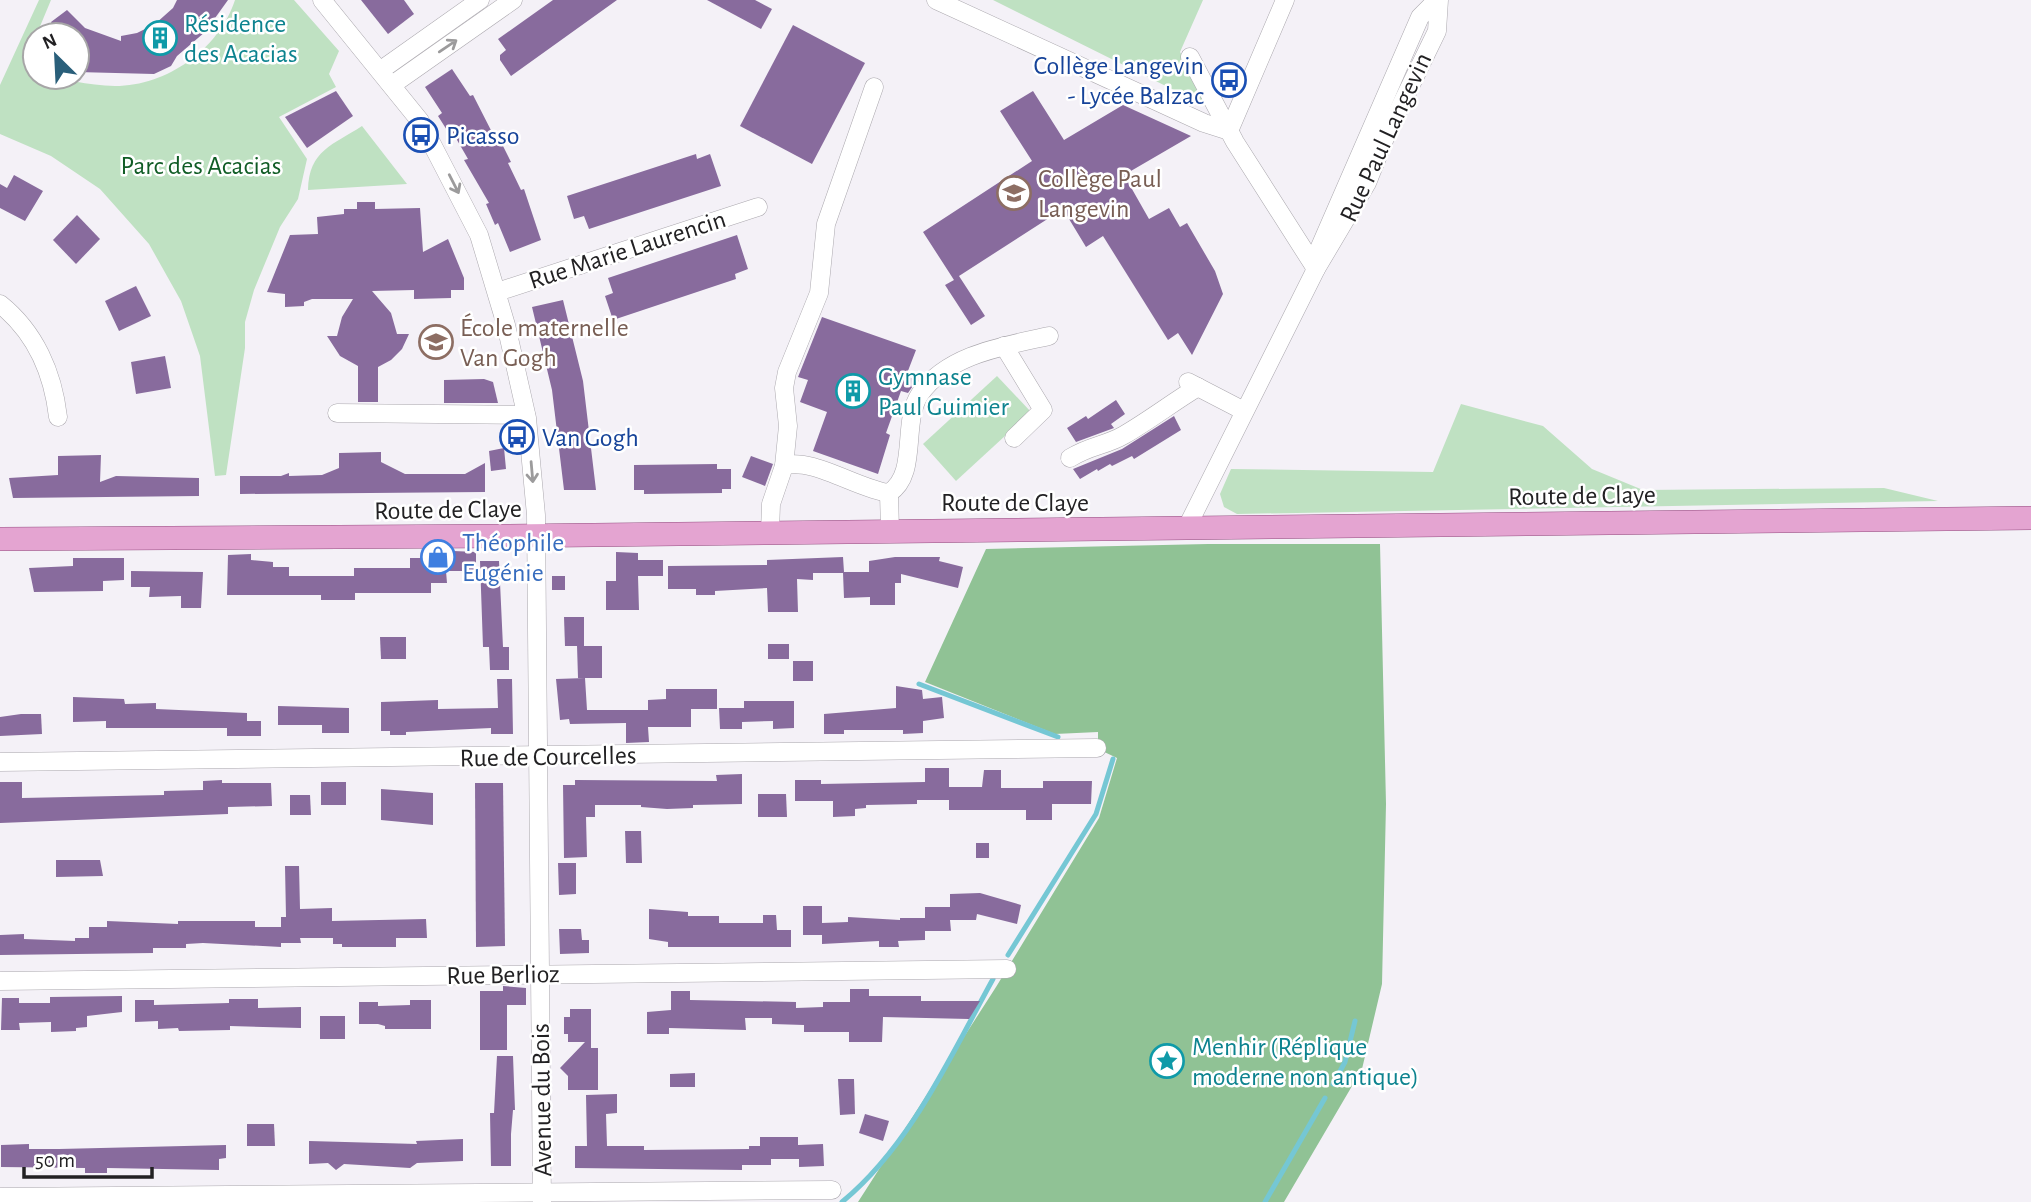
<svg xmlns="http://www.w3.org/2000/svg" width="2031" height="1202" viewBox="0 0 2031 1202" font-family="'Alegreya Sans',sans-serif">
<rect width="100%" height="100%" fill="#f4f1f7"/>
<!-- green -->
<g fill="#bfe1c2">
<path d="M39 0H51L26 60 35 65V77C62 77 88 86 115 86 167 86 219 49 235 0H294L339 51 329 74 336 87 279 117 307 159 298 199 280 227 254 290 245 322V348L226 475 215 476 200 356 181 301 149 244 100 189 51 156 0 134V85Z"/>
<polygon points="993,0 1203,0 1180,52 1212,109"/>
<path d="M362 126 407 184 308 190C309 150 333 145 362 126Z"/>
<polygon points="997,376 1031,412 956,481 923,444"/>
<polygon points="1461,404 1543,426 1592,469 1643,490 1884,488 1938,501 1237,514 1224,507 1220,494 1231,469 1433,472"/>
</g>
<!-- forest -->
<polygon fill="#90c295" points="1208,544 1380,544 1386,804 1382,984 1362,1069 1284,1202 858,1202 996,987 1099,818 1117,758 1098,749 1098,732 1055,734 925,682 986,549"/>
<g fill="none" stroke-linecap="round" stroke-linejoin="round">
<!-- stream -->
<g stroke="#75c7d4" stroke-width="5">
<polyline points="919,684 1058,737"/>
<polyline points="1008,955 1096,814 1113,759"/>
<polyline points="1333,1084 1345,1062 1355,1021"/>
<path d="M842 1202C911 1145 950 1057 993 979"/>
<polyline points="1265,1202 1325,1098"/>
</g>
</g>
<!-- building -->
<g fill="#886b9d">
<polygon points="177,0 228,0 205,32 177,56 171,66 154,74 77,72 77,35 57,35 51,22 67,10 85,28 121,41 121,36 137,33 155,24 173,8"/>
<polygon points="361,0 404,0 414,14 388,34"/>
<polygon points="553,0 617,0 511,76 500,60 500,55 506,50 498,39"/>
<polygon points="707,0 755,0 772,9 761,29"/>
<polygon points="793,25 865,63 812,164 740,126"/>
<polygon points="452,69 470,96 473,95 498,144 501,142 511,162 508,163 521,190 524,189 541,240 510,252 498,223 495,225 486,204 489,203 464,160 468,159 453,133 450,135 438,116 442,113 425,87"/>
<polygon points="336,91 353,116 307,148 285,117"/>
<polygon points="1033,91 1064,140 1123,105 1191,136 1124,175 1149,219 1169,208 1180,227 1187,223 1215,271 1223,294 1192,355 1178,333 1168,340 1103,236 1086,247 1063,209 959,276 985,316 971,325 945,285 954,280 923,232 1032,161 1000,111"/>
<polygon points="696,154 697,159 710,154 721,186 589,229 584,216 574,219 567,196"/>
<polygon points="14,175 43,191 25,221 0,208 0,184 7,188"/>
<polygon points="357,202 375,202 375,209 420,208 423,252 448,239 464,278 464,290 451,290 451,298 414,299 414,290 372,291 391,313 397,334 409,334 402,349 391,360 378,367 378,402 358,402 358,366 340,356 327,336 337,336 342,317 353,299 312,299 304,302 304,306 285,307 285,294 267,292 290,235 318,234 317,217 344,214 344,209 357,209"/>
<polygon points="77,215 100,239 76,264 53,240"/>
<polygon points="737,235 748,269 735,274 736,279 613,320 605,296 613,293 608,278"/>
<polygon points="136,286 151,316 119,331 105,301"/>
<polygon points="563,300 583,381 596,490 564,490 552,390 532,307"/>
<polygon points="822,317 916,350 906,376 917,380 908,393 901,391 886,433 890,435 878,474 813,451 827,412 800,402 808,380 798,377"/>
<polygon points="165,356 171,388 136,394 131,362"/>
<polygon points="484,379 493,382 498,403 444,403 444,380"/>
<polygon points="1116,400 1125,414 1111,424 1114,428 1076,442 1067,428 1086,416 1088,419"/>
<polygon points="1174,416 1181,430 1134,459 1132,456 1112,466 1110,464 1098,471 1097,469 1080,479 1073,469 1122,449"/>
<polygon points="504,448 506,469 491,471 489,451"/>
<polygon points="381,452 381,462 405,474 465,474 485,463 485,492 240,494 240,476 281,476 289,473 289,476 322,475 339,468 339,453"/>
<polygon points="101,455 100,482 116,476 199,478 199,496 13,498 9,478 58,475 58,456"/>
<polygon points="751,456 773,464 765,486 742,477"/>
<polygon points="717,464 717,469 731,469 731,489 722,489 722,493 644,494 644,490 634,490 634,465"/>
<polygon points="431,550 476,552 476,571 446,571 447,583 431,583 431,593 355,593 355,600 321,600 321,595 227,595 228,555 251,554 251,560 273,562 273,567 289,567 289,576 354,576 354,568 410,568 410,558 420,558 421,552"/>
<polygon points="616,552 638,553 638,560 663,560 663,576 638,576 639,610 606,610 606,581 616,581"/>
<polygon points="843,557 844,572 869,572 869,561 895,557 940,557 939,561 963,567 958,588 901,574 901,583 895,583 895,605 870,605 870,597 844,598 843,573 813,573 813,580 797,579 798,612 768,612 767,588 715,591 715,595 696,595 696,589 668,589 668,566 767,565 767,560"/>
<polygon points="73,558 124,558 124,580 103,581 103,591 34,592 29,568 73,566"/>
<polygon points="480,561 499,561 503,647 509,647 509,670 490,670 489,647 483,647"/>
<polygon points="131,571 203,572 201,608 181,608 181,596 149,597 150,587 131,587"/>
<rect x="552" y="576" width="13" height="14"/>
<polygon points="564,617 584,617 584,646 565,646"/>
<polygon points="380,637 406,637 406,659 381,659"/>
<rect x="768" y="644" width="21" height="15"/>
<polygon points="577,646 602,646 602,678 578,678"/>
<rect x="793" y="661" width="20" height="20"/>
<polygon points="585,678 587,710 648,710 648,700 666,699 666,689 717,689 717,709 691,709 691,727 648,727 649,742 626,743 626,723 570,724 569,719 560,720 556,679"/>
<polygon points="497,679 512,679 513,734 491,734 491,728 406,732 406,735 390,735 390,731 381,731 381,702 438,700 438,709 498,708"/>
<polygon points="896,686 922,690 923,699 942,697 944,718 923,721 923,733 903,734 903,730 844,730 844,734 824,734 824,714 896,708"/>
<polygon points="73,697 124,699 125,704 156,703 156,709 247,713 247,721 261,721 261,736 227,736 227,728 106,728 106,721 73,722"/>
<polygon points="744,701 794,701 794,728 773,729 773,721 742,722 742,729 720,729 719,708 744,708"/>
<polygon points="278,706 349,708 349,733 322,733 322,725 278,725"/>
<polygon points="21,714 41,714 42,734 0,736 0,717"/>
<polygon points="925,768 949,768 949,787 982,787 984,770 1001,770 1001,788 1043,788 1043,781 1092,781 1091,804 1052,804 1052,820 1026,820 1026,810 949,810 949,800 917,800 917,804 866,805 866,808 855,809 855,816 833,817 833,801 795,801 795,780 821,780 821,784 925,782"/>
<polygon points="742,774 742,804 693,805 693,808 667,809 641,807 641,805 595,805 595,817 586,817 587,857 564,858 563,785 575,785 575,780 717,781 716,775"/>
<polygon points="222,780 222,783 271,783 272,806 228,807 228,814 0,823 0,782 22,782 22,798 164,795 164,791 203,790 203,781"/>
<rect x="321" y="782" width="25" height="23"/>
<polygon points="475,783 503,783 505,946 476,947"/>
<polygon points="381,789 433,793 433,825 381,820"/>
<polygon points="758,794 786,794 787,817 758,817"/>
<polygon points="290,795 310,795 311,815 290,815"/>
<polygon points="625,831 641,831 642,863 626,863"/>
<rect x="976" y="843" width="13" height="15"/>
<polygon points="56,860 100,860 103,876 56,877"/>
<polygon points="558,863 576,863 576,894 559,895"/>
<polygon points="285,866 299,866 300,909 332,908 332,921 426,919 427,938 396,938 396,947 342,947 342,944 333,944 333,938 300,938 301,943 281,943 281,947 203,943 186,944 186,948 153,948 153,953 0,955 0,935 24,934 24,939 75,941 75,938 89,938 89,927 107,927 107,921 178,924 178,921 255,921 255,927 281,927 281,917 286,917"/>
<polygon points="980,893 1021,905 1017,924 977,914 976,920 950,920 951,931 925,931 925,940 898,941 899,947 879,947 879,941 822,944 822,935 803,935 803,906 822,906 822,923 848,922 848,917 900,920 900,918 925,918 925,907 950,907 950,894"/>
<polygon points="649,909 688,912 688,916 719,916 719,923 763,923 763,915 776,915 777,930 791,930 791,947 668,947 668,942 649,939"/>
<polygon points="559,929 581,929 582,940 589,940 589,953 560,954"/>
<polygon points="503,986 526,988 526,1005 507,1005 507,1050 480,1050 480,991 503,991"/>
<polygon points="850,989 869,989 869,996 921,996 921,1001 980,1001 969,1019 883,1017 882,1042 849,1042 849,1032 804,1032 804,1025 772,1024 772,1018 745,1018 746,1030 669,1028 669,1034 647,1034 647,1012 671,1010 671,991 690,991 690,1000 796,1002 796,1008 823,1007 823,1002 850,1002"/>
<polygon points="122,996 122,1012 87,1016 87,1027 76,1028 76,1031 51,1032 51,1022 19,1023 20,1030 1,1030 2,998 19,998 19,1003 50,1003 50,997"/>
<polygon points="229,999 258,999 258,1008 301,1007 301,1028 230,1026 230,1030 179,1031 178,1028 158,1029 158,1021 135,1022 135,1000 154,1000 154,1005 229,1003"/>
<polygon points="410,1000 431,1000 431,1029 385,1029 385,1026 378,1024 359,1024 359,1002 378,1002 378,1006 410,1005"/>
<polygon points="570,1009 591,1009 591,1048 598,1048 598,1090 568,1090 568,1076 560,1068 585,1042 568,1042 568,1034 564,1034 564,1017 570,1017"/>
<rect x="320" y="1016" width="25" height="23"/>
<polygon points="497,1056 513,1056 515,1110 513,1110 511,1134 511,1166 491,1166 490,1113 494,1113"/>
<polygon points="695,1073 695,1087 670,1087 670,1074"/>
<polygon points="838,1079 854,1079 855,1114 840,1115"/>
<polygon points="617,1094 617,1113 606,1114 607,1146 644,1146 644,1150 749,1149 749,1146 760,1146 760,1137 798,1137 798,1145 823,1144 824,1166 799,1167 799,1159 771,1159 771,1165 742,1165 742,1170 575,1168 575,1146 587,1146 586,1095"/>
<polygon points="865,1114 889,1121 883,1141 859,1133"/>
<polygon points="247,1124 274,1124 275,1146 247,1146"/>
<polygon points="463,1139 463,1161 417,1163 410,1168 344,1164 336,1170 328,1163 309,1164 309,1141 417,1144 416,1141"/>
<polygon points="29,1144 29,1149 59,1149 226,1145 226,1158 219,1159 219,1170 107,1168 107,1173 85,1173 85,1168 1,1167 1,1145"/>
</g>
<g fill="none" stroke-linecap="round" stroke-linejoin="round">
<!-- minor casing -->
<g stroke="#aba8ae" stroke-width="19">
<g id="minor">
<polyline points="322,0 420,121 479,235 506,325 527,418 536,515 542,1202"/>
<polyline points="936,0 1204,123 1229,131 1285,0"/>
<polyline points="1190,57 1235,142 1316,269"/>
<polyline points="381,70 480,0"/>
<polyline points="392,85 513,0"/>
<polyline points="1319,249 1420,17 1437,0"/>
<polyline points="497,292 758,207"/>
<path d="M0 304C35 332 53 373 58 417"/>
<polyline points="1004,346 1043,410 1014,438"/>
<polyline points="1188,382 1244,411"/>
<polyline points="337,413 526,415"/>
<path d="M1070 458C1091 445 1105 446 1124 435 1150 420 1173 402 1198 387"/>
<polyline points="784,466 788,426 784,388 787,372 819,293 826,224 874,87"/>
<polyline points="889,493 890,531"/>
<polyline points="1186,529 1316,269 1367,183 1385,138 1437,31 1439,0"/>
<path d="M770 532 771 504 784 466C810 456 860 490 889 493 919 474 901 422 920 394 948 354 1005 346 1049 336"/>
<polyline points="0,762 1097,748"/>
<polyline points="0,981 1007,969"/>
<polyline points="0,1197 832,1190"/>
</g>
</g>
<!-- major casing -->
<g stroke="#944e80" stroke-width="24">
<polyline id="major" points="0,539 504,536 2031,518"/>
</g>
<!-- minor -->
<use href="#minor" stroke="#fff" stroke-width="18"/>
<!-- major -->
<use href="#major" stroke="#e4a4d1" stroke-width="23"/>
</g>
<!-- one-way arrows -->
<defs><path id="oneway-shaft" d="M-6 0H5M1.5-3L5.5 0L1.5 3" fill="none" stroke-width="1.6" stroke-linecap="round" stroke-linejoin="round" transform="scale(1.75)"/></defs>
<g stroke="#9c9b9c">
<use href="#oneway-shaft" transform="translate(448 46) rotate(-34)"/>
<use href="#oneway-shaft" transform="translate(454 184) rotate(63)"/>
<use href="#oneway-shaft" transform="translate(532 472) rotate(85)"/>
</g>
<!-- icons -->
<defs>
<g id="building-ring" transform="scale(1.75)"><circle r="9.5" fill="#fff" stroke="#0f9aa8" stroke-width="1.5"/><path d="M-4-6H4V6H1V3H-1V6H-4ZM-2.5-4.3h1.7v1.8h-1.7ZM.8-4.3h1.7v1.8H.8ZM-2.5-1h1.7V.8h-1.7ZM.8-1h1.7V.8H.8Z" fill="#0f9aa8"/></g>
<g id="bus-ring" transform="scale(1.75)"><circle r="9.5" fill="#fff" stroke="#1a4fb4" stroke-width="1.5"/><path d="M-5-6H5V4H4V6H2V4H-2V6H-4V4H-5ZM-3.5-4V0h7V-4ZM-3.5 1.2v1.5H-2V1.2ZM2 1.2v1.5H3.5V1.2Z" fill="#1a4fb4"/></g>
<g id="school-ring" transform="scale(1.75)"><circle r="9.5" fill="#fff" stroke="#8d6e63" stroke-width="1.5"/><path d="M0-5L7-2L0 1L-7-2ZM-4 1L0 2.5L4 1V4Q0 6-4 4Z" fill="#8d6e63"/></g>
<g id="shop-ring" transform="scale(1.75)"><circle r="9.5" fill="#fff" stroke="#3f7fe0" stroke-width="1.5"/><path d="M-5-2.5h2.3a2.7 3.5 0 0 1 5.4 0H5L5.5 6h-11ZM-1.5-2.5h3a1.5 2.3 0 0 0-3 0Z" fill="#3f7fe0"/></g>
<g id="sight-ring" transform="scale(1.75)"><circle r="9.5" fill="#fff" stroke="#0f9aa8" stroke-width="1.5"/><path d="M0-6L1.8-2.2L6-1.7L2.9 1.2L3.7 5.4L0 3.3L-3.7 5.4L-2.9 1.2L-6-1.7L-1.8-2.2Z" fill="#0f9aa8"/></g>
</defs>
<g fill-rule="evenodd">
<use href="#building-ring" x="160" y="38"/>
<use href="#bus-ring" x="1229" y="80"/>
<use href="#bus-ring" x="421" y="135"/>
<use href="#school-ring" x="1014" y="193"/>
<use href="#school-ring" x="436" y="342"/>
<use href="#building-ring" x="853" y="391"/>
<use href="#bus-ring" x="517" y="437"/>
<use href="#shop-ring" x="438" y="557"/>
<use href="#sight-ring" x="1167" y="1061"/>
</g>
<g text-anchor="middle" stroke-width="5" stroke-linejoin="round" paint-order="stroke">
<!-- culture labels -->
<g font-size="26" fill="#0d838f" stroke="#fff" text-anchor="start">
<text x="184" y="32">Résidence<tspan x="184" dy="30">des Acacias</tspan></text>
<text x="878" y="385">Gymnase<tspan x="878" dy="30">Paul Guimier</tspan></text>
<text x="1192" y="1055">Menhir (Réplique<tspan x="1192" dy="30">moderne non antique)</tspan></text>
</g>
<!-- transit labels -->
<g font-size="26" fill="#164399" stroke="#fff" text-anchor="start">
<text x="1204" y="74" text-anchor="end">Collège Langevin<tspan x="1204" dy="30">- Lycée Balzac</tspan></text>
<text x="446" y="144">Picasso</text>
<text x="542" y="446">Van Gogh</text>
</g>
<!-- street labels -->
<g font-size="26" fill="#222123" stroke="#fff">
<text transform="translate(1385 137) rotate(-65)" y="9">Rue Paul Langevin</text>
<text transform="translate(627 249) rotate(-18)" y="9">Rue Marie Laurencin</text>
<text transform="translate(1582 495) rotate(-1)" y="9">Route de Claye</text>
<text x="1015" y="511">Route de Claye</text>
<text transform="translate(448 509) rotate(-1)" y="9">Route de Claye</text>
<text transform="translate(548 756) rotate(-1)" y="9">Rue de Courcelles</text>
<text transform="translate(503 974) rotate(-1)" y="9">Rue Berlioz</text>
<text transform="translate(541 1100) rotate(-91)" y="9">Avenue du Bois</text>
</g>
<!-- park labels -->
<g font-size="26" fill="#105c25" stroke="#fff">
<text x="201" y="174">Parc des Acacias</text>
</g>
<!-- education labels -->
<g font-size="26" fill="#785e54" stroke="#fff" text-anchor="start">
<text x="1038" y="187">Collège Paul<tspan x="1038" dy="30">Langevin</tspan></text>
<text x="460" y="336">École maternelle<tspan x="460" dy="30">Van Gogh</tspan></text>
</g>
<!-- shop labels -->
<g font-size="26" fill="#366cbe" stroke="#fff" text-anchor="start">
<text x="462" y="551">Théophile<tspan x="462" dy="30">Eugénie</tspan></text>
</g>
</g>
<!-- north arrow -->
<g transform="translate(56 56) rotate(336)"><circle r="33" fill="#ffffff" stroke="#a7a6a7" stroke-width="2"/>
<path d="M0-5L12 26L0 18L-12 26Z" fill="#2a5f7a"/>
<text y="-10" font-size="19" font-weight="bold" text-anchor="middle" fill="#222123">N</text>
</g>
<!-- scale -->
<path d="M24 1167v10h128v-10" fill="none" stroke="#222123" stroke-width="3.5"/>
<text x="35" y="1167" font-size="21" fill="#222123" stroke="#ffffff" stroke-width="5" paint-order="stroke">50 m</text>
</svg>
